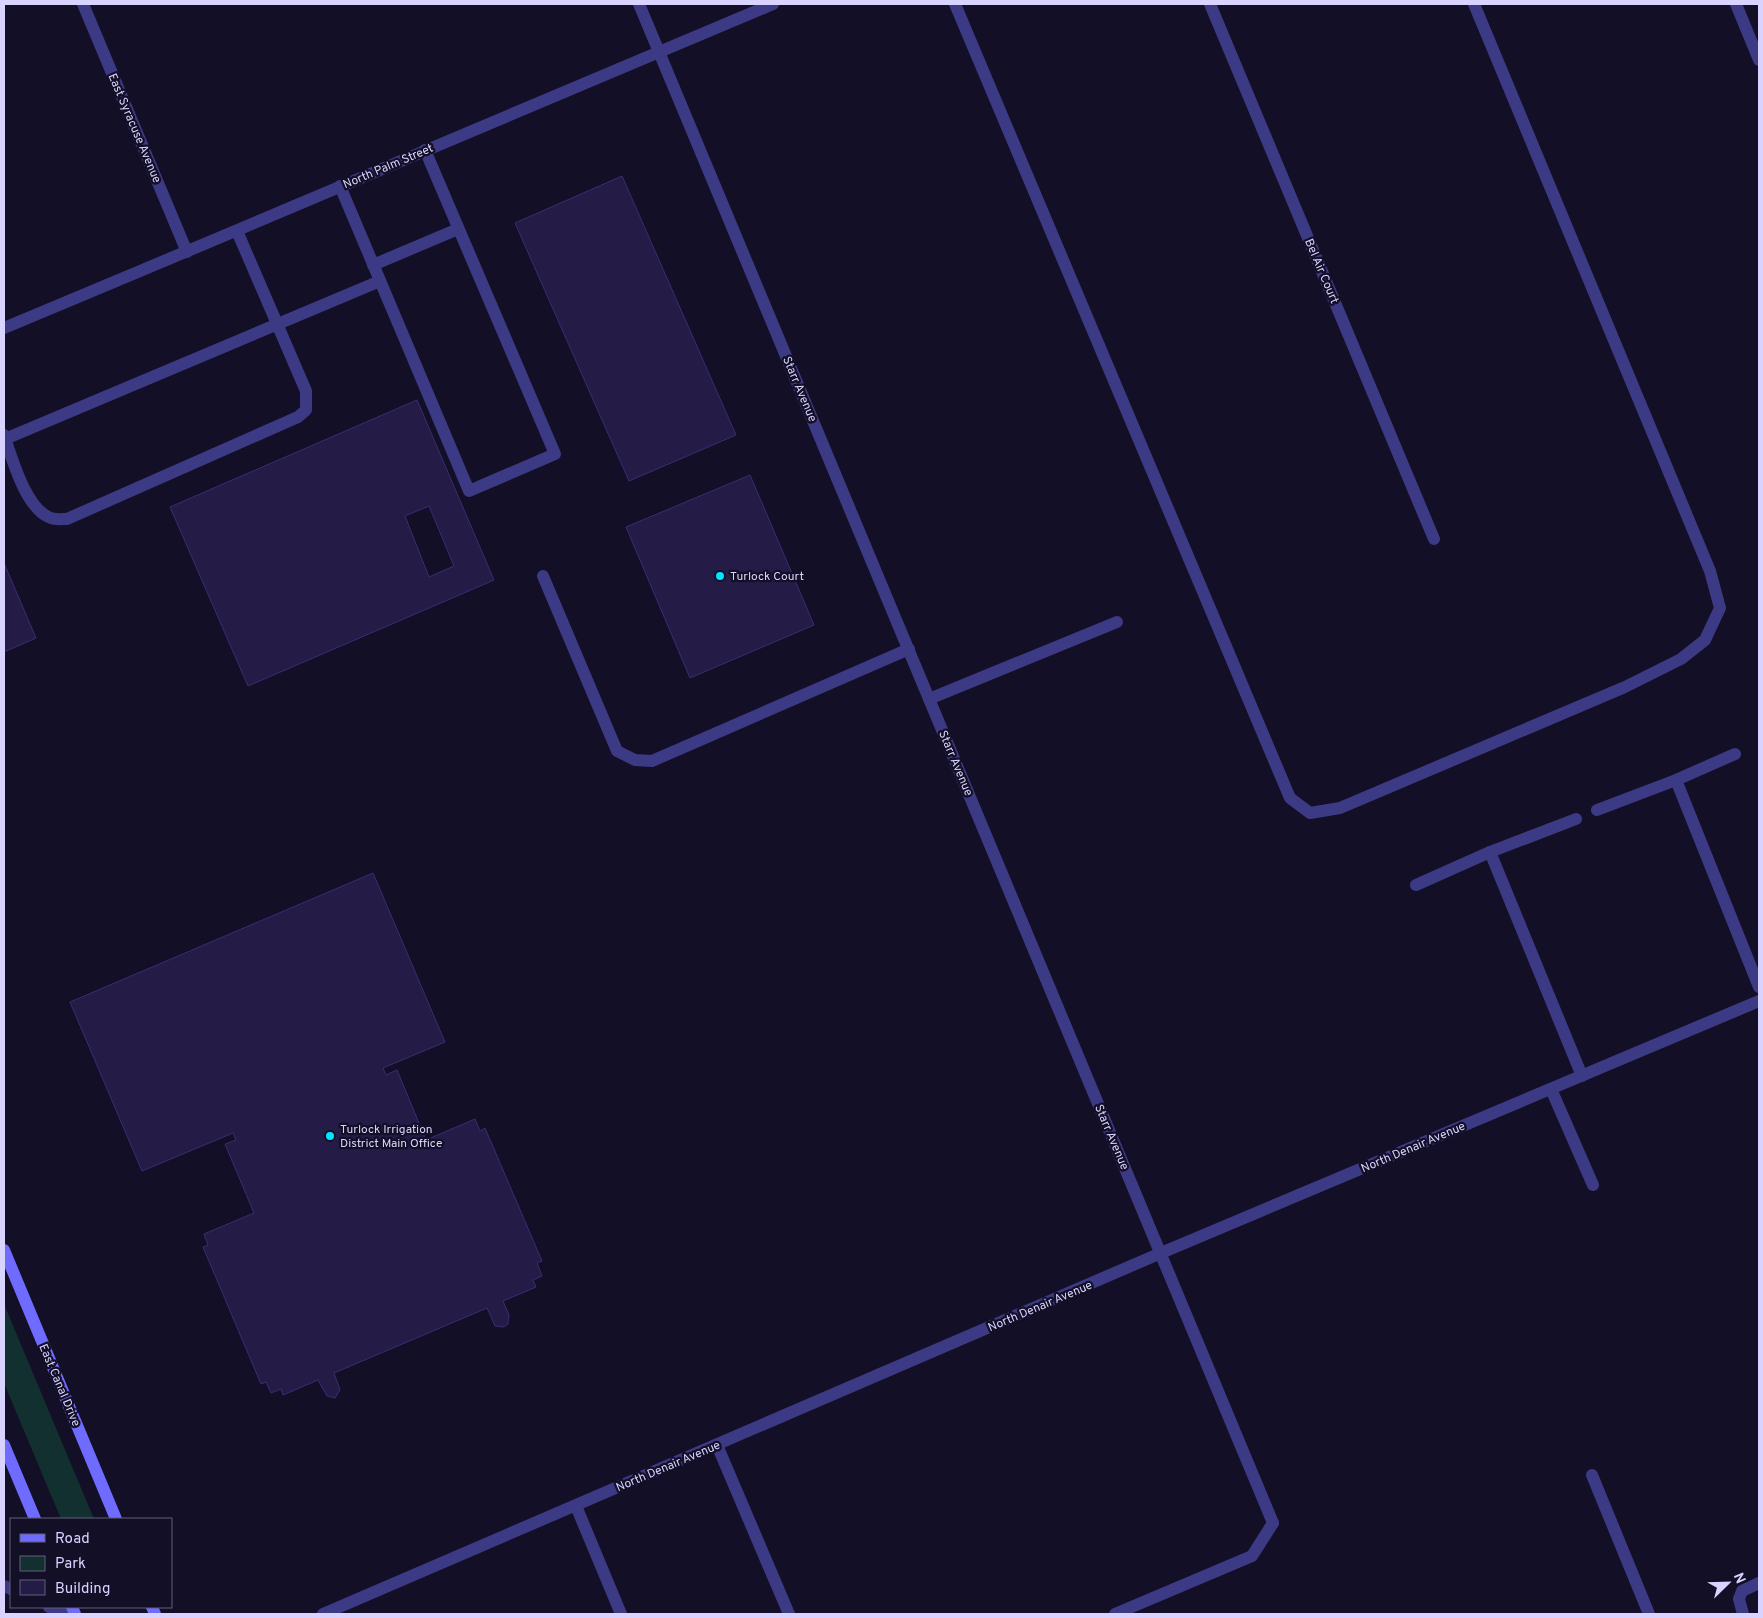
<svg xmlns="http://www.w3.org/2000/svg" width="1763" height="1618" viewBox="0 0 1763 1618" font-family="Overpass,sans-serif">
<rect width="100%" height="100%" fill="#130f26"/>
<!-- green -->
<polygon fill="#12302f" points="4,1304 94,1519 61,1519 4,1383"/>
<!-- building -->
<g fill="#241b47" stroke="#3b2d73" fill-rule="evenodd">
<polygon points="622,176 736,435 629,481 515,223"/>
<path d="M417 400 494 580 248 686 170 507ZM429 506 454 566 429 577 405 516Z"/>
<polygon points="750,475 814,625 690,678 626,527"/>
<polygon points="4,563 36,638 4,652"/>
<polygon points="373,873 445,1042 383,1068 386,1075 397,1070 426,1140 475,1119 480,1131 485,1128 542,1261 537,1263 542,1276 533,1280 536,1287 503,1301 509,1315 508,1324 504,1327 495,1326 487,1308 334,1373 340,1390 335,1398 327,1396 318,1380 283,1395 281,1389 271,1393 266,1382 261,1384 203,1247 208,1245 204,1234 254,1213 225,1144 236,1140 233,1133 142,1171 70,1002"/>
</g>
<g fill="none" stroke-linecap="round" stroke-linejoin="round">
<!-- lane -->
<g stroke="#3d3a85" stroke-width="12">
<polyline points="955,4 1290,798 1310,813 1340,808 1625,687 1681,659 1705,640 1720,608 1710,571 1474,4"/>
<polyline points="340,186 469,491 555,454 425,150"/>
<polyline points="373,265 458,229"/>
<path d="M4 435C12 458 26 510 51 518 56 520 63 519 67 519L298 417 306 410V391L237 231"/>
<polyline points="5,439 380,281"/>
<polyline points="543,576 617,751 635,760 652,761 909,649"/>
<polyline points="929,699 1117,622"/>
<polyline points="1676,780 1759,987"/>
<polyline points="1597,810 1676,780 1735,754"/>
<polyline points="1490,852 1582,1076"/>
<polyline points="1416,885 1490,852 1576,819"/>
<polyline points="1551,1089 1593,1185"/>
<polyline points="717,1445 789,1614"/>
<polyline points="1592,1475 1649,1614"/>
<polyline points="576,1506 621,1614"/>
<polyline points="1115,1614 1252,1556 1273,1523"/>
<polyline points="1743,1614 1739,1599 1742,1591 1759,1583"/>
</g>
<!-- street -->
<g stroke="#3d3a85" stroke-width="12">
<polyline points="83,4 187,252"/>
<polyline points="639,4 1273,1523"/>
<polyline points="1210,4 1434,539"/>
<polyline points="1736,4 1759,60"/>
<path d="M4 328C261 221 517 111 773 4"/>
<polyline points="4,1586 11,1589"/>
<polyline points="49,1607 65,1614"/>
<polyline points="323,1614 1161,1253 1759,1001"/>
</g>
<!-- secondary -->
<g stroke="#6f6bff" stroke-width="12">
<polyline points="4,1250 116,1519"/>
<polyline points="4,1445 35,1519"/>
<polyline points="72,1607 75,1614"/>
<polyline points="152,1607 155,1614"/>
</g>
</g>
<!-- markers -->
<g fill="#00e5ff" stroke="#130f26" stroke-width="2">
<circle cx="720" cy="576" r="5"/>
<circle cx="330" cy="1136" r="5"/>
</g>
<g text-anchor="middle" stroke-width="4.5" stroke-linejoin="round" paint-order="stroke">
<!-- street labels -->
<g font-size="12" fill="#d9d4ff" stroke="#130f26">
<text transform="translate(135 128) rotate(67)" y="4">East Syracuse Avenue</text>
<text transform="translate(388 166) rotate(-23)" y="4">North Palm Street</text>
<text transform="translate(1322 271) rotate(67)" y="4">Bel Air Court</text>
<text transform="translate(800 389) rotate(67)" y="4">Starr Avenue</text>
<text transform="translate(956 763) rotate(67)" y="4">Starr Avenue</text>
<text transform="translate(1112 1137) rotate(67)" y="4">Starr Avenue</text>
<text transform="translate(1413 1147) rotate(-23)" y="4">North Denair Avenue</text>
<text transform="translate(1040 1306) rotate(-23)" y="4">North Denair Avenue</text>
<text transform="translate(60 1385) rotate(67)" y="4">East Canal Drive</text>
<text transform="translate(668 1466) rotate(-23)" y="4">North Denair Avenue</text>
</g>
<!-- poi labels -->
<g font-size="12" fill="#d9d4ff" stroke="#130f26" text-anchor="start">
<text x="730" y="580">Turlock Court</text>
<text x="340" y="1133">Turlock Irrigation<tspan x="340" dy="14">District Main Office</tspan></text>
</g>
</g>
<!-- border -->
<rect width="1763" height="1618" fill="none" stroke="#d9d4ff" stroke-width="10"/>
<!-- legend -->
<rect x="10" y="1518" width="162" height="90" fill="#130f26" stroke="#625e7d"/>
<rect x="20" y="1534" width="25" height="8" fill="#6f6bff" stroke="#625e7d"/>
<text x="55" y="1543" font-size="15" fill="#d9d4ff">Road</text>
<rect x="20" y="1556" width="25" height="15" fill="#12302f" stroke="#625e7d"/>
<text x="55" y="1568" font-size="15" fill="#d9d4ff">Park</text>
<rect x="20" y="1580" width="25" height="15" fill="#241b47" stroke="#625e7d"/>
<text x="55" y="1593" font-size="15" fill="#d9d4ff">Building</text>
<!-- north arrow -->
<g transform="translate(1728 1583) rotate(67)" stroke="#130f26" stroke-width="4" paint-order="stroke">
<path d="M0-4L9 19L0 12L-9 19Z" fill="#d9d4ff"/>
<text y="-8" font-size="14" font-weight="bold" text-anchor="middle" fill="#d9d4ff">N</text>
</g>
</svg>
